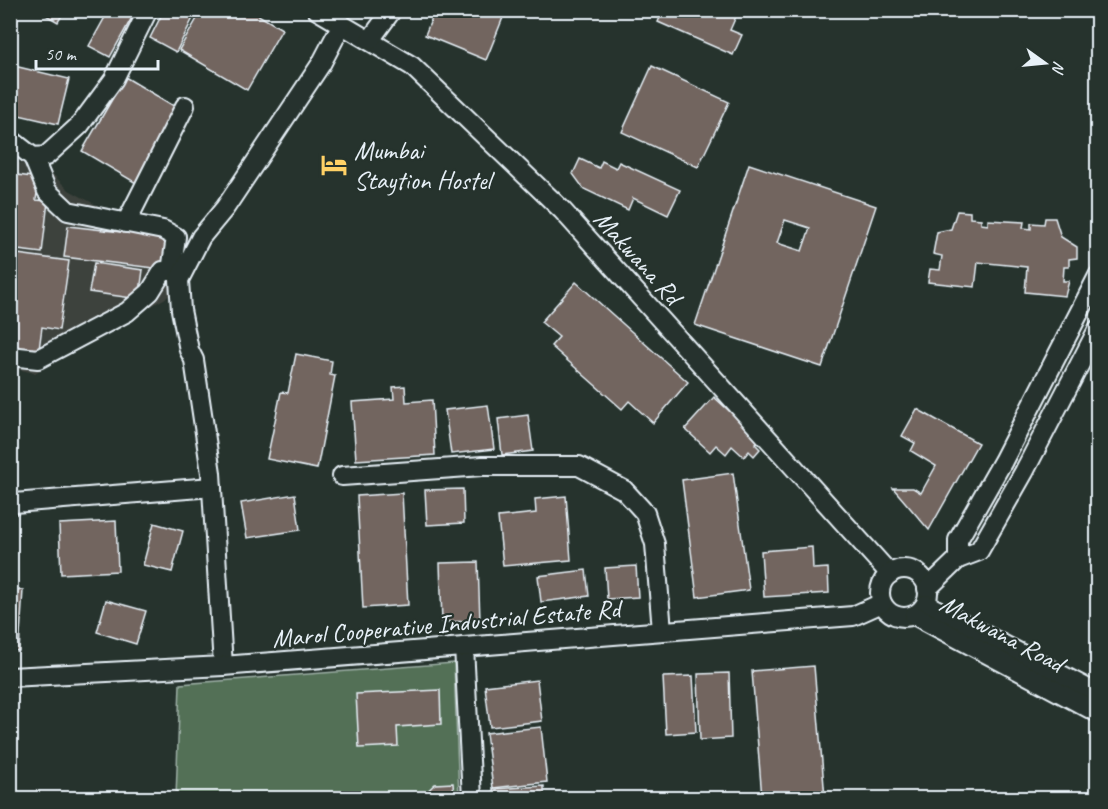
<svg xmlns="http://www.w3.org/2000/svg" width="1108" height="809" viewBox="0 0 1108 809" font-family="Caveat,sans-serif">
<rect width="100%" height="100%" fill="#26332d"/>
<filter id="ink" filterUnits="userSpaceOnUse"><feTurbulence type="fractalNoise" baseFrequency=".0167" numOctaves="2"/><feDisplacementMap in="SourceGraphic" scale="12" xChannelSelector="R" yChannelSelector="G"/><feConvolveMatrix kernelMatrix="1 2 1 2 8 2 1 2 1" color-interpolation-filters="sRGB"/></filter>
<g filter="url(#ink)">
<!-- built -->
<polygon fill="#3d423c" points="10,161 46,168 69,190 109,212 182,229 169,296 35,373 11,368"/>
<!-- green -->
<polygon fill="#536f56" stroke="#9eb0a7" stroke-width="1.5" points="454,663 459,798 176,798 180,684"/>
<!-- building -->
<g fill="#72655f" stroke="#e8f1f8" stroke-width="1.5" fill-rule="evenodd">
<polygon points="37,10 65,10 58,22"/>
<polygon points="109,10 136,10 110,57 89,46"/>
<polygon points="164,10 197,10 176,52 150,38"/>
<polygon points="202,10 250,10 282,29 247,90 179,50"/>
<polygon points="435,10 506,10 486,60 425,35"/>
<polygon points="663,10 738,12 730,30 742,35 733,55 658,22"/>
<polygon points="10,65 69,79 58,124 10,113"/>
<polygon points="652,66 729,102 698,167 622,132"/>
<polygon points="125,77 179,109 136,183 82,151"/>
<polygon points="580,159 599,168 602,161 616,168 619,162 680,190 668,215 633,198 628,210 584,189 573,174"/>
<path d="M749 164 876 206 822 367 695 325ZM785 220 810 228 802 251 777 243Z"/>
<polygon points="10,174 39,178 36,200 48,201 42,253 10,249"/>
<polygon points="957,211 970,212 970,218 981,219 981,224 988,225 988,220 1024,222 1023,228 1031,229 1031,223 1044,224 1045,218 1055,218 1061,237 1077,247 1077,258 1069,259 1069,267 1064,267 1063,281 1069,281 1065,296 1025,292 1027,267 978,262 975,287 928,282 930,269 940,270 942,256 933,254 937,232 951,229"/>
<polygon points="68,226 174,238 170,270 64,257"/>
<polygon points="10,253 69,261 59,330 42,327 38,357 10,353"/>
<polygon points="94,263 143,270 139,299 89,292"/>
<polygon points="576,282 688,382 653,423 629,401 622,409 551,346 559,337 541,322"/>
<polygon points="296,354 332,361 330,375 335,376 317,469 267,459 281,392 288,393"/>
<polygon points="405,386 406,402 432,400 435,455 356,460 352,402 394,399 393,387"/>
<polygon points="714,397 760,439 755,444 760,449 754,456 749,451 744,457 732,446 726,454 716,445 710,452 685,429"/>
<polygon points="488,405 494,449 451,454 445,410"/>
<polygon points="917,409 978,443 929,530 893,488 913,488 921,493 936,466 911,451 915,443 902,436"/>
<polygon points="528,415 533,451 502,455 498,419"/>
<polygon points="733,473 749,590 697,597 682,480"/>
<polygon points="463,489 464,523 427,525 425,490"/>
<polygon points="402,493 408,605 363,608 357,496"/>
<polygon points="295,494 300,530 247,538 241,503"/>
<polygon points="566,496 571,560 503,566 498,517 536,513 535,499"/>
<polygon points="116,521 118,571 61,574 59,524"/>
<polygon points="154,523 183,531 172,572 143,565"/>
<polygon points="812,547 813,569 828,568 829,593 764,597 761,551"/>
<polygon points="478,562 480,621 442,622 440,563"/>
<polygon points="636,566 638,597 607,599 605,568"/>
<polygon points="586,570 589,596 541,602 538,576"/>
<polygon points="10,589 23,590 19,651 10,650"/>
<polygon points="106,600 146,611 136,644 97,632"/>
<polygon points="814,666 825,798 762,798 752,671"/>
<polygon points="729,673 731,738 700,740 698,674"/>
<polygon points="693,676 696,732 666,734 663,677"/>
<polygon points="537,680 542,721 490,727 485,686"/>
<polygon points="440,690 441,724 397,727 398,746 359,748 356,694"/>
<polygon points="541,727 547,782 493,788 486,733"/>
<polygon points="453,783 454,798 420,798 435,784"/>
<polygon points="544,786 544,798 493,798 493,789"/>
</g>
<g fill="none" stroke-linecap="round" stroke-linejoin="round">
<!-- minor casing -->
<g stroke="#e8f1f8" stroke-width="22">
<g id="minor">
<polyline points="317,10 412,66 562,210 890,574"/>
<polyline points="370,40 392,10"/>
<polyline points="10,139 33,157 47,191 68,211 163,230 176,237 171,271 163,271 150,292 127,312 38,359 10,356"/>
<polyline points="33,157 46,156 80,125 114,79 148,10"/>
<polyline points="126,223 185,106"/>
<polyline points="342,476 482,466 579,466 624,490 645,513 655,544 662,631"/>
<polyline points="10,506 14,503 212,487"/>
<polyline points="958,559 958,540 1003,461 1098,276"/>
<circle cx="904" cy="593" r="24"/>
<polyline points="927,589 958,559 979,551 1024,472 1098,329"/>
<polyline points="926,604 1098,694"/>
<polyline points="914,615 1098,713"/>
<polyline points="464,647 472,798"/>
<polyline points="223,666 211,473 194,360 189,350 181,310 179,280 201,237 225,208 321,64 342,24"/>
<polyline points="10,677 223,666 853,616 882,603"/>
</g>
</g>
<!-- minor -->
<use href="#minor" stroke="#26332d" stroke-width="18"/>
</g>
</g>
<!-- icons -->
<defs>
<g id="hotel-bare" transform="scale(2.07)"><path d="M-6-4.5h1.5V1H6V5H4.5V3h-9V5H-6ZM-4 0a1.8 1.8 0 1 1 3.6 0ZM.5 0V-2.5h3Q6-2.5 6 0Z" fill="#ffd166" stroke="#26332d" stroke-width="2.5" paint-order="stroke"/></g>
</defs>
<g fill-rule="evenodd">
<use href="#hotel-bare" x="334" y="165"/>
</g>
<g text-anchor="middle" stroke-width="4.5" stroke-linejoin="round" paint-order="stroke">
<!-- poi labels -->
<g font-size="26" fill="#e8f1f8" stroke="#26332d" text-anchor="start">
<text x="354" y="159">Mumbai<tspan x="354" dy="30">Staytion Hostel</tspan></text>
</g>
<!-- street labels -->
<g font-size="26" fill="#e8f1f8" stroke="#26332d">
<text transform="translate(638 257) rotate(48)" y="9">Makwana Rd</text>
<text transform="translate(446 623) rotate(-5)" y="9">Marol Cooperative Industrial Estate Rd</text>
<text transform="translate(1002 633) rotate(28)" y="9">Makwana Road</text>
</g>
</g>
<!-- margin -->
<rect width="1108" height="809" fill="none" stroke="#26332d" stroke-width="36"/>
<rect x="18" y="18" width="1072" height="773" fill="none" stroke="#e8f1f8" stroke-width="2" filter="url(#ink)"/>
<!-- north arrow -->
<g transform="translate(1045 63) rotate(105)" stroke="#26332d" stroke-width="4.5" paint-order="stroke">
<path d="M0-4.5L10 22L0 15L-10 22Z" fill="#e8f1f8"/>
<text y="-9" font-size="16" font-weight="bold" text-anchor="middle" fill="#e8f1f8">N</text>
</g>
<!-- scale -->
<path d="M36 60v9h122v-9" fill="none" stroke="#e8f1f8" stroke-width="3"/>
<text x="45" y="60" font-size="18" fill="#e8f1f8" stroke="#26332d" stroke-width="4.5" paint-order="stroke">50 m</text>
</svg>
